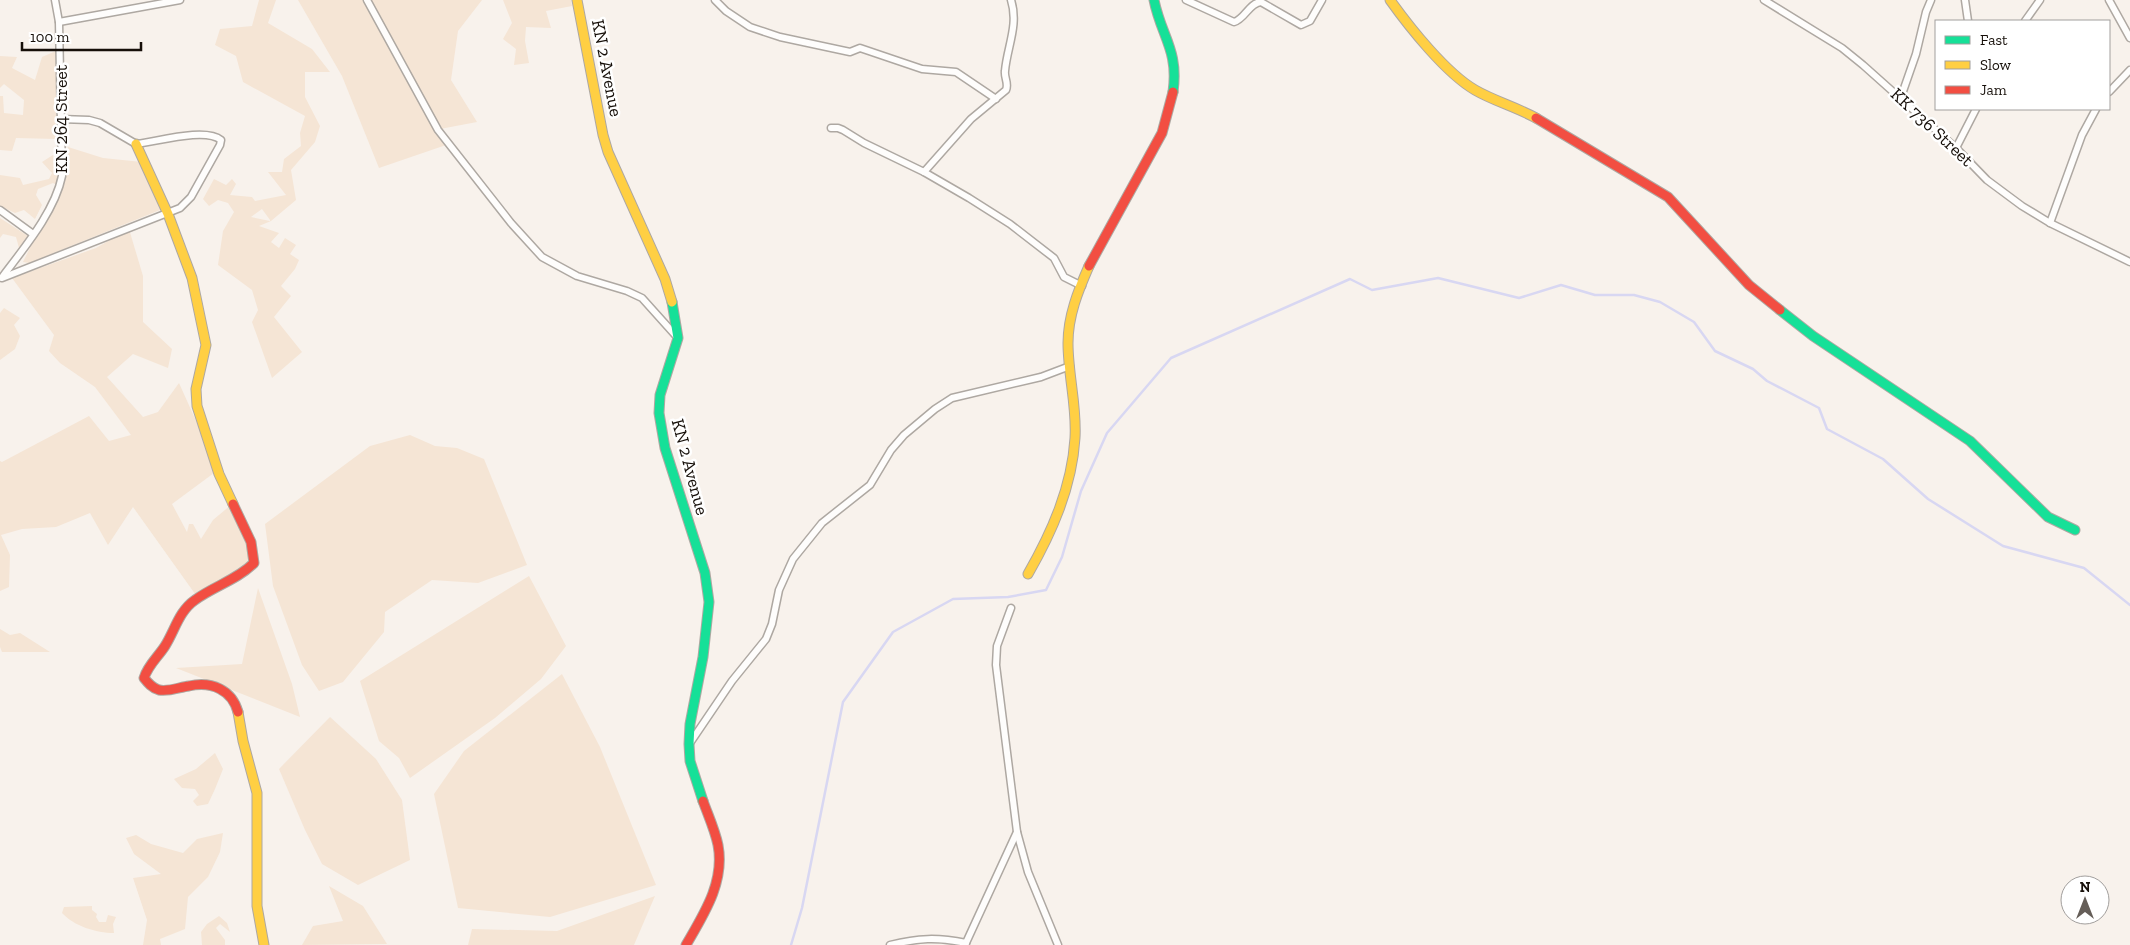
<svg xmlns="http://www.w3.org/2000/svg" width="2130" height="945" viewBox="0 0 2130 945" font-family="'Zilla Slab',serif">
<rect width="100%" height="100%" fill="#f8f2ec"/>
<!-- green -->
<g fill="#f5e5d5" fill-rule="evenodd">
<path d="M259 0H276L268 23 312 49 330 72H305V97L320 126 315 142 291 170 296 200 271 221 259 226 279 233 271 242 279 248 285 238 296 245 290 254 299 260 295 269 281 286 291 296 274 317 302 352 272 378 252 322 258 310 252 290 218 265 223 231 234 212 228 203 218 200 209 206 203 199 214 179 226 185 232 179 236 184 230 195 252 197 255 201 286 195 268 172H282L284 159 301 146 300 133 305 116 243 82 236 56 215 45 220 29 252 26ZM262 209 270 220V221L251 217Z"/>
<polygon points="298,0 482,0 458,31 451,80 477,122 440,129 449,144 379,168 342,76"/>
<polygon points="503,0 571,0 572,6 546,11 551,28 526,27 525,41 529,63 514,65 516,49 503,39 512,23"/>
<polygon points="56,51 56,139 16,138 12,151 0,150 0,96 3,96 4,113 23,115 24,100 4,84 0,88 0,56 17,57 12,68 35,80 42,57"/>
<polygon points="68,147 103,158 142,162 165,208 29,263 23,262 60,187"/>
<polygon points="53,155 54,162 57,166 61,163 57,185 53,183 38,189 36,195 42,205 35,219 24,210 15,213 0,206 0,175 20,178 23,185 49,179 52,173 42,162"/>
<polygon points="0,218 28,236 19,248 16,237 3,234 0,238"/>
<polygon points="129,229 143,276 143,322 172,349 168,368 133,354 107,377 143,417 158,412 179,383 218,470 172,504 187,532 189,524 193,524 201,539 213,520 231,505 246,527 252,560 244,573 198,598 133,507 108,545 90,513 56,527 22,529 1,535 10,555 9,587 0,591 0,461 2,462 89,416 109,441 131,435 95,387 60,363 49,351 54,335 12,278 96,248"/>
<polygon points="4,308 20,318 14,325 20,336 15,349 0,360 0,313"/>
<polygon points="410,435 435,446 457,448 484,459 527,565 478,583 432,580 385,612 384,632 343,682 319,691 302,665 273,586 265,524 370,446"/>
<polygon points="529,576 566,646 541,679 495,718 410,778 399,758 379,741 360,681"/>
<polygon points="258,588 292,684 300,717 176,668 242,664"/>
<polygon points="0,629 10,635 20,633 50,652 2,652 0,647"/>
<polygon points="562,674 600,747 656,885 550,917 458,908 434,794 464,751"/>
<polygon points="330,717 376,759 402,800 410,860 358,885 322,864 305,830 279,769"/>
<polygon points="215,753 223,769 215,789 208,804 197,806 193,801 199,795 195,789 182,788 174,779 196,769"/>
<polygon points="223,833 220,852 208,877 188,897 185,929 160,939 161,945 143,945 147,920 133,878 161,874 134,854 126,838 136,835 151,844 183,853 197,839"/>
<polygon points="329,886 363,906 387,944 302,945 313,926 343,921"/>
<polygon points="655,896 634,945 468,945 472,929 557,931"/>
<path d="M92 906V910L97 914 96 917 99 922H106L108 915 116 917 113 924 114 933C96 933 74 926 62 913L64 907Z"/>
<polygon points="219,916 227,923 230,932 220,924 216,928 225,940 225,945 202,945 201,932 207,924"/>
</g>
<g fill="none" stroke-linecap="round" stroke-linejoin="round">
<!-- stream -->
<polyline stroke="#d8d7f2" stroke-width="2.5" points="791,945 802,908 843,702 893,632 953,599 1008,597 1046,590 1062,557 1081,491 1107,433 1171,358 1350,279 1372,290 1438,278 1519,298 1561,285 1595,295 1634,295 1660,302 1694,322 1715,351 1753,369 1767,381 1819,408 1827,429 1883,459 1928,499 2003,546 2084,568 2130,605"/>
<!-- street casing -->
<g stroke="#aea8a2" stroke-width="9">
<g id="street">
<polyline points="367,0 438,130 511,223 542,257 577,276 627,291 642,298 677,337"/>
<polyline points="715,0 726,11 750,27 780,37 850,52 860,48 922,69 956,72 996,99"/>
<path d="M1186 0 1234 22C1245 19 1249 3 1261 2L1301 25 1310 21 1322 0"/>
<polyline points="1764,0 1842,48 1863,65 1956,148 1987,180 2022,206 2050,223 2130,262"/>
<polyline points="1965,0 1968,21"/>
<polyline points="2109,0 2130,38"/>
<polyline points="2025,21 2040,0"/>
<polyline points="59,22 180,0"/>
<polyline points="2109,92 2130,70"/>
<polyline points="1901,97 1916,54 1926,12 1931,0"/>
<polyline points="831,128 838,128 843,130 864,143 924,172 969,198 1010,224 1054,258 1064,277 1082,286"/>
<polyline points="1956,148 1976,109"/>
<path d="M924 172 971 119 1006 90C1009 83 1004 78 1005 71 1007 47 1019 25 1011 0"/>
<polyline points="0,210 33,234"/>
<polyline points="2050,223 2082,135 2096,109"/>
<path d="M3 276C24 248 55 211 62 176L59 22 55 0"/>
<path d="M2 278 180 208 191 197 220 145 221 140C205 127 156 142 136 144L100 123 89 120 60 119"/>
<polyline points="690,743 732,681 766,639 772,624 779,590 793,559 822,523 870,485 891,450 904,435 935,409 952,398 1041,377 1070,366"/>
<polyline points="1017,832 1028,872 1058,945"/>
<path d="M890 945C918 938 937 937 966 943"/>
<polyline points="965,945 1017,832 996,665 997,646 1011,608"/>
</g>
</g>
<!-- fast casing -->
<g stroke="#aea8a2" stroke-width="11">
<g id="fast">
<path d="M1154 0C1161 36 1179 50 1173 92"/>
<polyline points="672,302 678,338 660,395 659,413 665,448 705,573 709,602 703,657 690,724 689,744 690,761 703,801"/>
<polyline points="1780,310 1813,336 1970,441 2048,517 2075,530"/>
</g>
</g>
<!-- slow casing -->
<g stroke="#aea8a2" stroke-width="11">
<g id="slow">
<polyline points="577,0 603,135 608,152 665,279 672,302"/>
<path d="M1390 0C1410 28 1446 73 1475 90 1494 101 1516 107 1536 118"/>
<polyline points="136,144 168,214 192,278 206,345 196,389 197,406 219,474 233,504"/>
<path d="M1028 574C1052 532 1072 487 1075 438 1077 406 1068 375 1068 343 1068 316 1078 291 1089 266"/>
<polyline points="238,712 243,741 257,793 257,906 264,945"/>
</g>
</g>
<!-- jam casing -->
<g stroke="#aea8a2" stroke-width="11">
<g id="jam">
<polyline points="1536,118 1668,197 1749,285 1780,310"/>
<polyline points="1089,266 1162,133 1173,92"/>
<path d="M233 504 251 542 254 563C237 580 214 586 195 600 179 611 175 630 165 646 158 657 148 665 144 678 148 683 152 688 159 690 169 692 180 687 189 686 212 681 232 690 238 712"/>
<path d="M686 945C704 914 725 882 718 845 715 830 708 815 703 801"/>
</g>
</g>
<!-- street -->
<use href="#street" stroke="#fefdfc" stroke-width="6"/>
<!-- fast -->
<use href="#fast" stroke="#16e098" stroke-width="9"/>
<!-- slow -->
<use href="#slow" stroke="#ffcf43" stroke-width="9"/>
<!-- jam -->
<use href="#jam" stroke="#f24e42" stroke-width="9"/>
</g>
<g text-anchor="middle" stroke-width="5" stroke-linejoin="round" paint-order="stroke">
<!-- street labels -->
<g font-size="18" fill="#160f09" stroke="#fff">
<text transform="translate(607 68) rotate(79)" y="6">KN 2 Avenue</text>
<text transform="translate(61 119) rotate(-90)" y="6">KN 264 Street</text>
<text transform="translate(1932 127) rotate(43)" y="6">KK 736 Street</text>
<text transform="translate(690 467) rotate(75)" y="6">KN 2 Avenue</text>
</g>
</g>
<!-- legend -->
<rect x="1935" y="20" width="175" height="90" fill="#ffffff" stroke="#a29f9d"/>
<rect x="1945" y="36" width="25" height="8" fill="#16e098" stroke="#a29f9d"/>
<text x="1980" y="45" font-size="15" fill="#160f09">Fast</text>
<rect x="1945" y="61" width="25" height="8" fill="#ffcf43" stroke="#a29f9d"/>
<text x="1980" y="70" font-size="15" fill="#160f09">Slow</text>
<rect x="1945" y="86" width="25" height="8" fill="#f24e42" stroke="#a29f9d"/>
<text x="1980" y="95" font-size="15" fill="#160f09">Jam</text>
<!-- north arrow -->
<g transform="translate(2085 900)"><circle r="24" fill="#ffffff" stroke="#a29f9d"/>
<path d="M0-4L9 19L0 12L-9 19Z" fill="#655e58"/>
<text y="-8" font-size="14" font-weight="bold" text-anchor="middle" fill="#160f09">N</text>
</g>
<!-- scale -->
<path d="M22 42v8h119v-8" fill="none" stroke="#160f09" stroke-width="2.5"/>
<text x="30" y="42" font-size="15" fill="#160f09" stroke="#ffffff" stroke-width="4" paint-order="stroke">100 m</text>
</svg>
